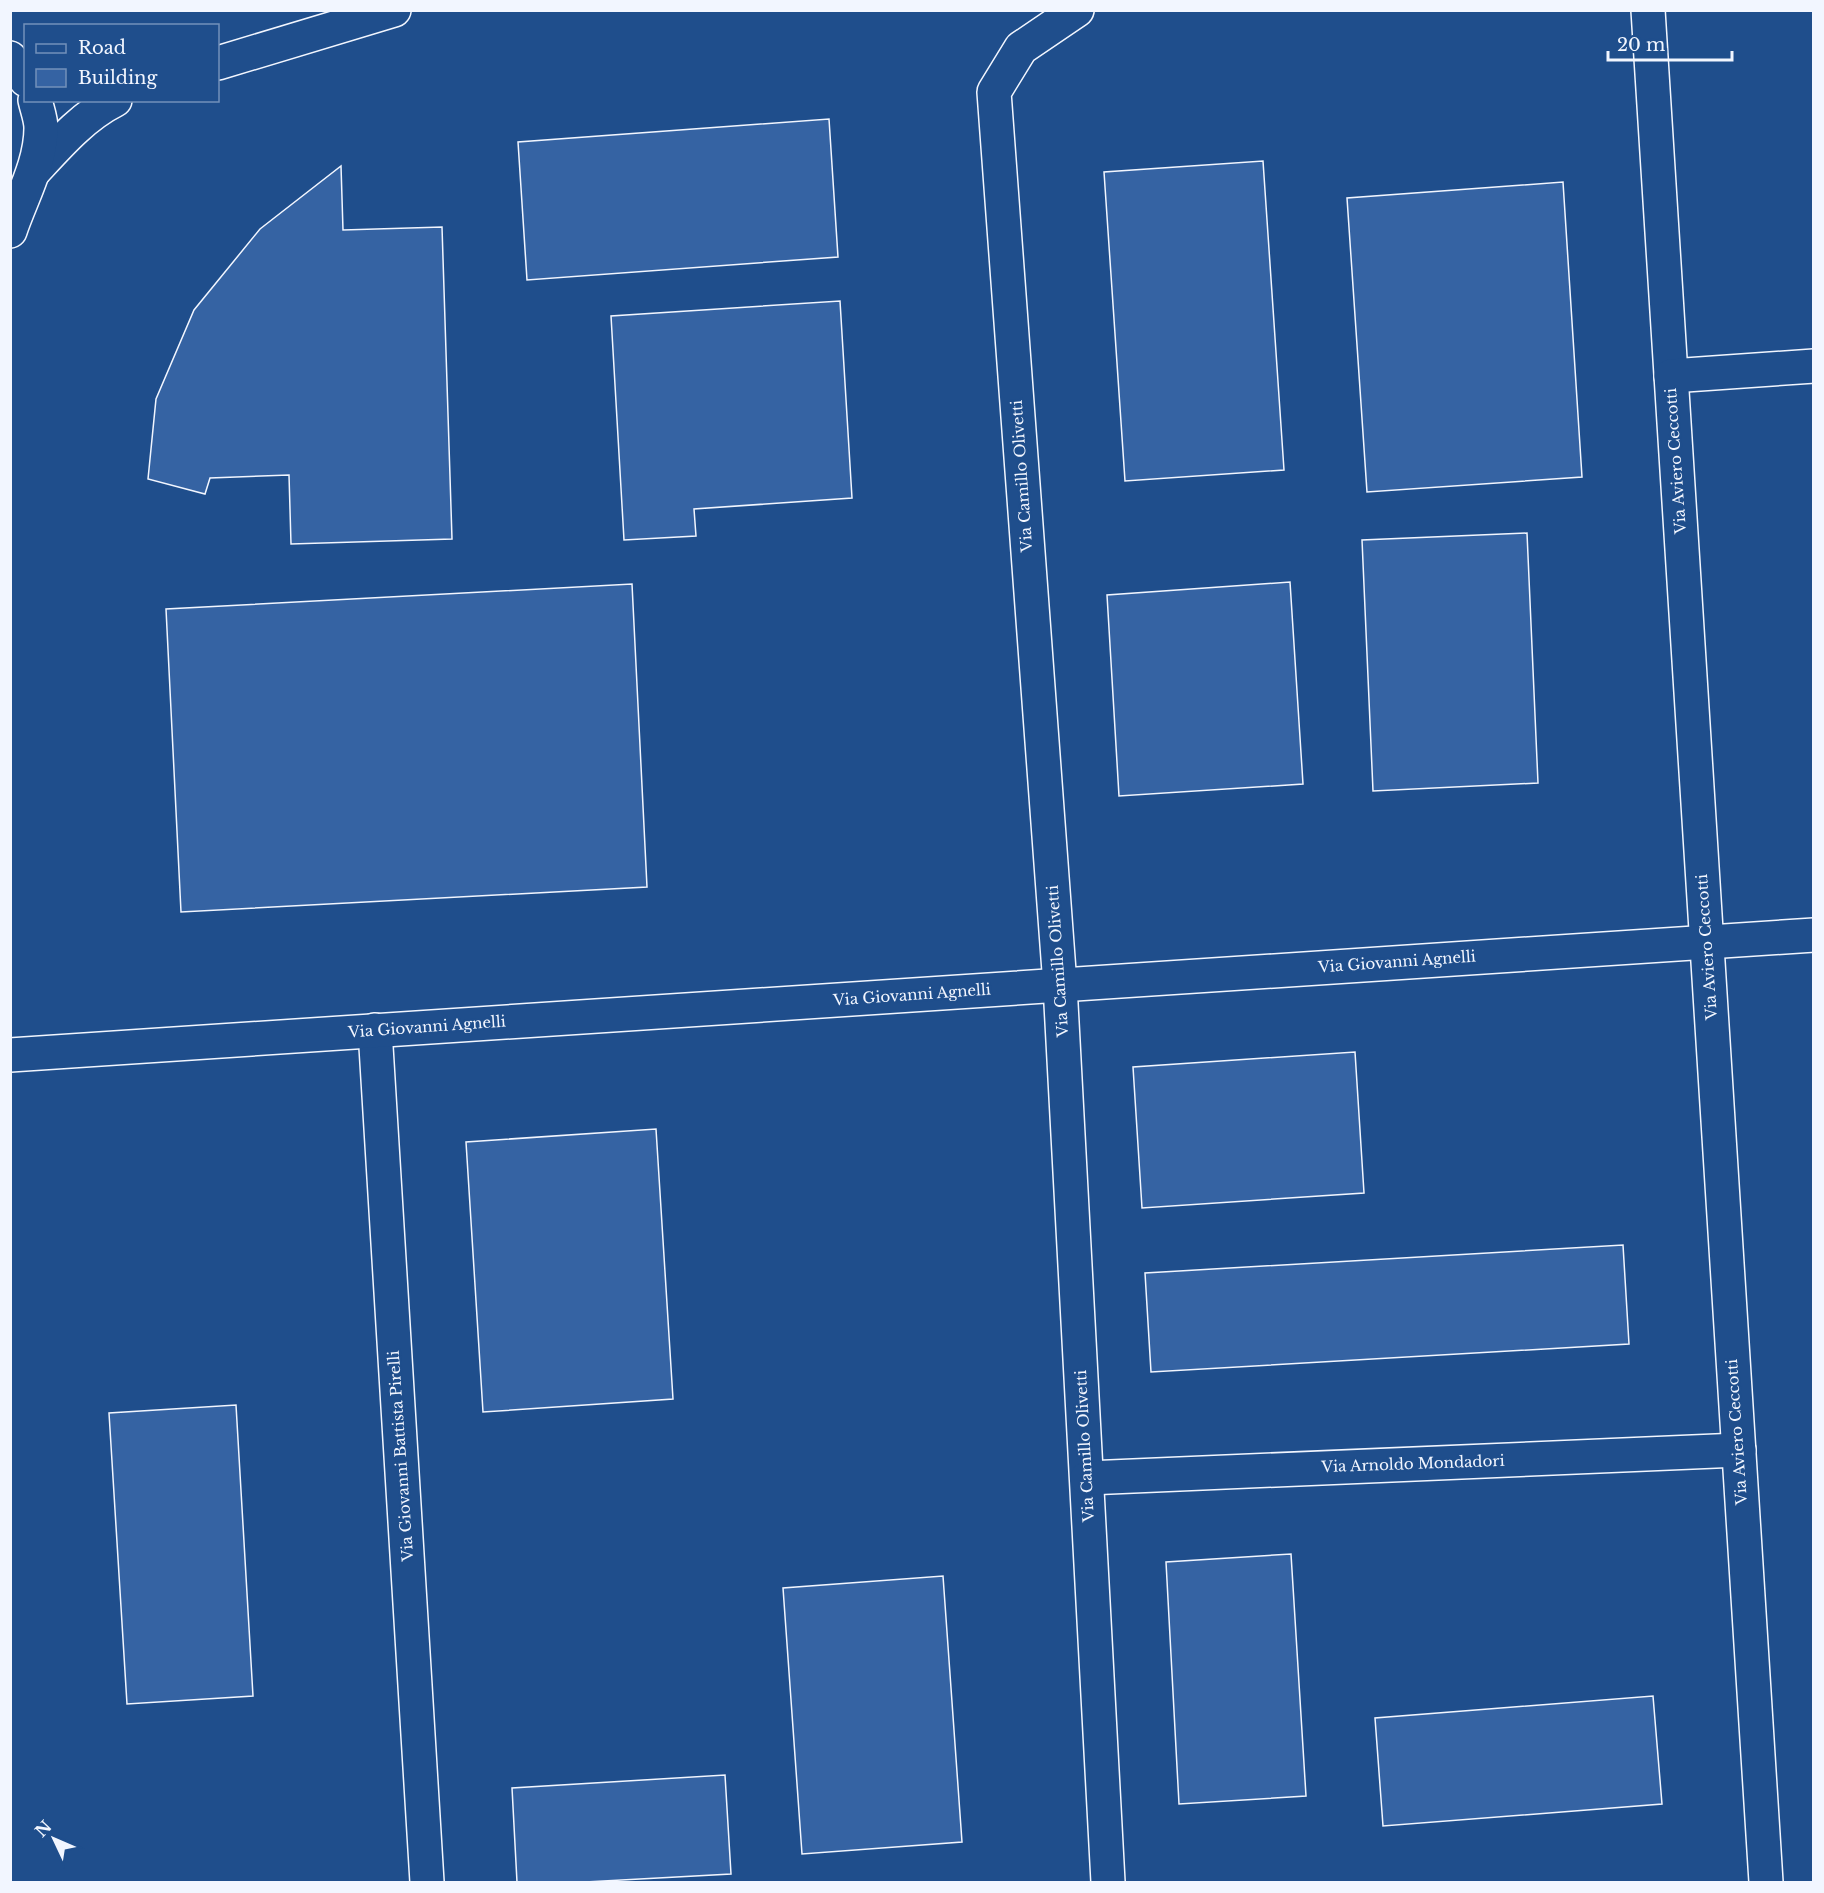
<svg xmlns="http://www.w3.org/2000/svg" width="1824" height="1893" viewBox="0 0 1824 1893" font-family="'Libre Baskerville',serif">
<rect width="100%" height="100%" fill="#1f4e8c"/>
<!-- building -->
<g fill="#3563a3" stroke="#f2f6ff" stroke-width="1.5">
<polygon points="829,119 838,257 527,280 518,142"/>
<polygon points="1263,161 1284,470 1125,481 1104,172"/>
<polygon points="341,166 343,230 442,227 452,539 291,544 289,475 210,478 205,494 148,479 156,399 194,310 260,229"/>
<polygon points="1563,182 1582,477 1367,492 1347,198"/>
<polygon points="840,301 852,498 694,509 696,536 624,540 611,316"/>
<polygon points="1527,533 1538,783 1373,791 1362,540"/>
<polygon points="1290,582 1303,784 1119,796 1107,595"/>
<polygon points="632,584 647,887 181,912 166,609"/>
<polygon points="1355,1052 1364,1193 1142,1208 1133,1067"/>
<polygon points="656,1129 673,1399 483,1412 466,1142"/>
<polygon points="1623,1245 1629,1344 1151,1372 1145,1273"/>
<polygon points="236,1405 253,1696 127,1704 109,1413"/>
<polygon points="1291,1554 1306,1796 1179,1804 1166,1562"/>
<polygon points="943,1576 962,1842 802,1854 783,1588"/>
<polygon points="1653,1696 1662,1804 1383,1826 1375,1718"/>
<polygon points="725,1775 731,1874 585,1882 517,1882 512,1788"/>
</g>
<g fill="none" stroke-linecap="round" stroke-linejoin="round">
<!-- minor casing -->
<g stroke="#f2f6ff" stroke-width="36">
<g id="minor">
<polyline points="1077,10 1021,48 994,92 1060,985 1108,1882"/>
<polyline points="1648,10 1766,1882"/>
<polyline points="10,58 26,80"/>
<polyline points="218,63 394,10"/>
<path d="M34 171C58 145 83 116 115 100"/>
<path d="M10 231C21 198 41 164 41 128 41 119 37 109 35 100"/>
<polyline points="1671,376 1814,366"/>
<polyline points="375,1030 427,1882"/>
<polyline points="10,1055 1814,935"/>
<polyline points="1087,1478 1739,1450"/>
</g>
</g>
<!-- minor -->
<use href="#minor" stroke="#1f4e8c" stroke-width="33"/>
</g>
<g text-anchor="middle" stroke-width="4.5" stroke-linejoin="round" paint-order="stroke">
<!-- street labels -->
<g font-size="15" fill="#f2f6ff" stroke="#1f4e8c">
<text transform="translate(1676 461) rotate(-94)" y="5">Via Aviero Ceccotti</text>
<text transform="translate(1022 476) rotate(-94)" y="5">Via Camillo Olivetti</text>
<text transform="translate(1707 947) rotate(-94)" y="5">Via Aviero Ceccotti</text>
<text transform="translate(1058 961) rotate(-94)" y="5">Via Camillo Olivetti</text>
<text transform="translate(1397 962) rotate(-4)" y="5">Via Giovanni Agnelli</text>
<text transform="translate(912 995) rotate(-4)" y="5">Via Giovanni Agnelli</text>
<text transform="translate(427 1027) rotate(-4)" y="5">Via Giovanni Agnelli</text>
<text transform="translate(1737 1432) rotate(-94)" y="5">Via Aviero Ceccotti</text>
<text transform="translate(1085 1446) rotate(-93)" y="5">Via Camillo Olivetti</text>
<text transform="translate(401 1456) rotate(-94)" y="5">Via Giovanni Battista Pirelli</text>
<text transform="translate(1413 1464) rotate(-2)" y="5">Via Arnoldo Mondadori</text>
</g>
</g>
<!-- border -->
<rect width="1824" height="1893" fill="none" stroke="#f2f6ff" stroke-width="24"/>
<!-- legend -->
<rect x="24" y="24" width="195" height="78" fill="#1f4e8c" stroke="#7391ba" stroke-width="1.5"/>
<rect x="36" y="44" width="30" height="9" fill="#1f4e8c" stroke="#7391ba" stroke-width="1.5"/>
<text x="78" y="54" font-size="18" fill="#f2f6ff">Road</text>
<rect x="36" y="69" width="30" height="18" fill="#3563a3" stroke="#7391ba" stroke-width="1.5"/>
<text x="78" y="84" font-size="18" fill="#f2f6ff">Building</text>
<!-- north arrow -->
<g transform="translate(54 1839) rotate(314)" stroke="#1f4e8c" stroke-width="4.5" paint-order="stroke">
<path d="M0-4.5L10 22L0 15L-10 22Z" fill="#f2f6ff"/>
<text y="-9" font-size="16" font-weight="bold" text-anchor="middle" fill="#f2f6ff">N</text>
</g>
<!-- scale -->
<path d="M1608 51v9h124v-9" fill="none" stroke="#f2f6ff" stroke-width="3"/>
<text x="1617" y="51" font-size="18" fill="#f2f6ff" stroke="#1f4e8c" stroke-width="4.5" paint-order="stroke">20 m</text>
</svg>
